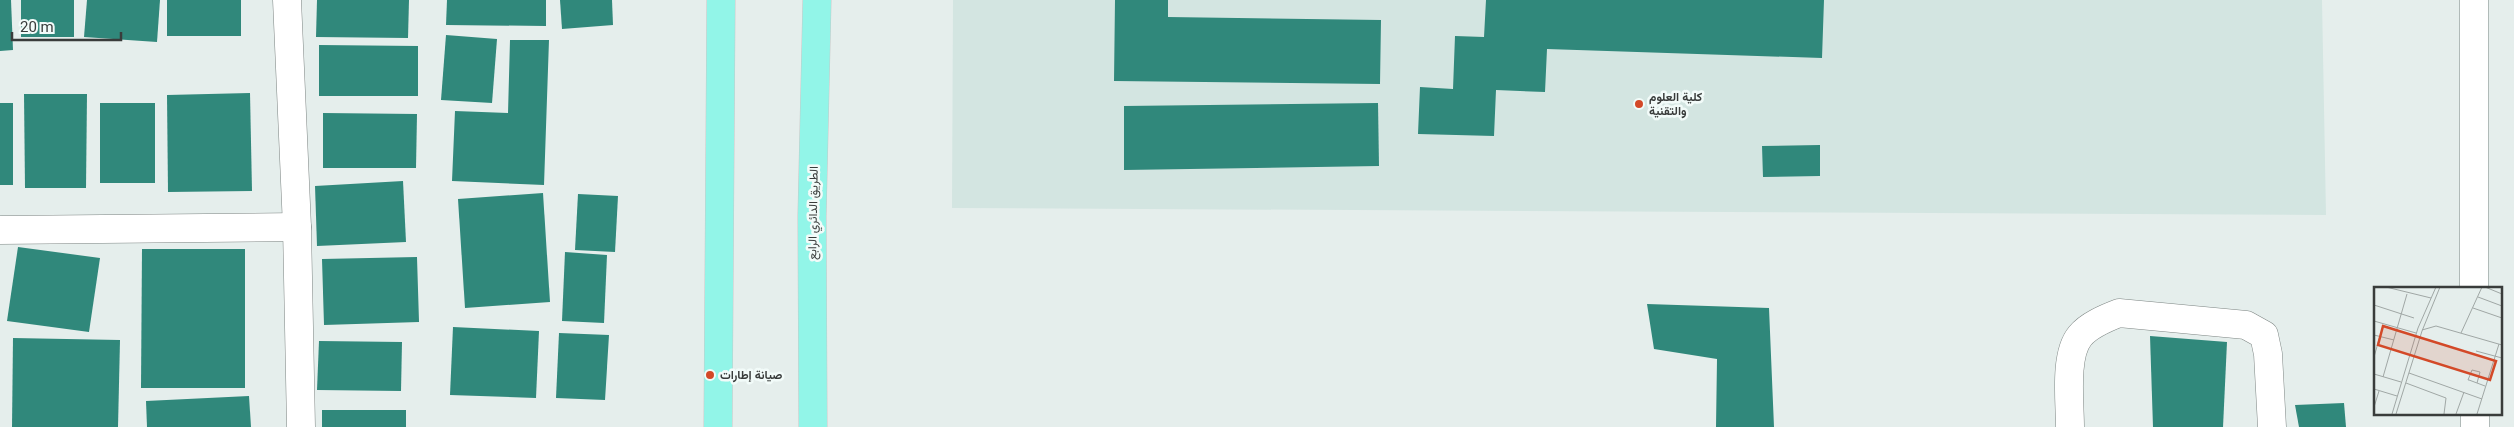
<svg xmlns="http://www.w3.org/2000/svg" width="2514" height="427" viewBox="0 0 2514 427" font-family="Roboto,Vazirmatn,sans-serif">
<rect width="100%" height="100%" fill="#e5eeec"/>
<!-- built -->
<polygon fill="#d3e5e1" points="953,0 2322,0 2326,215 952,208"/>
<!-- building -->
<g fill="#30887b">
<polygon points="0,0 11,0 13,50 0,51"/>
<rect x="21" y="0" width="53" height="37"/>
<polygon points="87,0 160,0 157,42 84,37"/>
<rect x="167" y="0" width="74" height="36"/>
<polygon points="317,0 409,0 408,38 316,37"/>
<polygon points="447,0 546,0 546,26 446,25"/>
<polygon points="560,0 612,0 613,25 562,29"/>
<polygon points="1115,0 1168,0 1168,17 1381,20 1380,84 1114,81"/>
<polygon points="1486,0 1824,0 1822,58 1547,49 1545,92 1496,90 1494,136 1418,134 1420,87 1453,89 1455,36 1484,37"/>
<polygon points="446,35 497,39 492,103 441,100"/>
<polygon points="510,40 549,40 544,185 452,181 455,111 508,113"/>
<polygon points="319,45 418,46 418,96 319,96"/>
<polygon points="250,93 252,191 168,192 167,95"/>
<polygon points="24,94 87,94 86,188 25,188"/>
<rect x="0" y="103" width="13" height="82"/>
<rect x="100" y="103" width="55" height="80"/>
<polygon points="1378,103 1379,166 1124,170 1124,106"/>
<polygon points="323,113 417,114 416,168 323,168"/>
<polygon points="1820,145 1820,176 1763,177 1762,146"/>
<polygon points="403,181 406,242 317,246 315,186"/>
<polygon points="543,193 550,302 465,308 458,199"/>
<polygon points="578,194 618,196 615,252 575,250"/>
<polygon points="18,247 100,258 89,332 7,321"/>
<polygon points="142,249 245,249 245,388 141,388"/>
<polygon points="565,252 607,255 604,323 562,321"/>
<polygon points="417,257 419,322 324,325 322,259"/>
<polygon points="1647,304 1769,308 1774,427 1716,427 1717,359 1654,349"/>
<polygon points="453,327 539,331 536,398 450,395"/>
<polygon points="559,333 609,335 605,400 556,398"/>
<polygon points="2150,336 2227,342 2223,427 2153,427"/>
<polygon points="13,338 120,340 118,427 12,427"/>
<polygon points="319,341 402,342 401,391 317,390"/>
<polygon points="249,396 251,427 147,427 146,401"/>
<polygon points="2344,403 2346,427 2299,427 2295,405"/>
<rect x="322" y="410" width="84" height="17"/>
</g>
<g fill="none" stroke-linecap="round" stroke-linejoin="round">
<!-- minor casing -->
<g stroke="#7d8583" stroke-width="29">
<g id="minor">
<polyline points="287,0 297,227 301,427"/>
<polyline points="2474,0 2474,288"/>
<polyline points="0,230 297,227"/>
<polyline points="2475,413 2475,427"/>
<path d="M2070 427C2070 403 2064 355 2080 336 2089 325 2106 318 2119 313L2246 325 2264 335 2268 354 2272 427"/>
</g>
</g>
<!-- major casing -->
<g stroke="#c8c8c8" stroke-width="29">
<g id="major">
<polyline points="718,427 721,0"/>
<polyline points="813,427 812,216 817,0"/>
</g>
</g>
<!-- minor -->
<use href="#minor" stroke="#fff" stroke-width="28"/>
<!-- major -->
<use href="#major" stroke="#92f5e8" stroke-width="28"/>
</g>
<!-- markers -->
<g fill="#d34928" stroke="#f2fbf9" stroke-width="2">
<circle cx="1639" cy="104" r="5"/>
<circle cx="710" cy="375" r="5"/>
</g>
<g text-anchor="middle" stroke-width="5" stroke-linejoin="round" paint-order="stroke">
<!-- poi labels -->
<g font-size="12" font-weight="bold" fill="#393c3b" stroke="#f2fbf9" text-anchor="start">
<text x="1649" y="101">كلية العلوم<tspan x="1649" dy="14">والتقنية</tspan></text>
<text x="720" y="379">صيانة إطارات</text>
</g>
<!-- street labels -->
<g font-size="12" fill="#393c3b" stroke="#f2fbf9">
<text transform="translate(813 213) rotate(-89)" y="4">الطريق الدائري الرابع</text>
</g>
</g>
<!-- overview -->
<g transform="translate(2374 287)">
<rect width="128" height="128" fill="#e5eeec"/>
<path fill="none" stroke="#a0a7a5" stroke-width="1" d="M12 0 57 11M111 0 128 7M104 10 128 19M0 18 40 31M99 21 128 31M0 34 42 46M48 43 62 39 128 58M87 46 108 0M0 48 20 53M102 64 128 71M0 70 6 49M35 86 108 112M0 87 27 95M9 90 33 7M32 96 72 111 70 127M103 96 106 85 98 83 94 93H95L111 99M0 102 23 109M0 120 5 104M18 127 44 41 62 0M22 127 48 44 66 0M82 127 90 105M103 127 125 57"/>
<path fill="#d34928" fill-opacity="0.15" stroke="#d34928" stroke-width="2.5" d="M9 39 122 74 116 93 4 58Z"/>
<rect width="128" height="128" fill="none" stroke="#393c3b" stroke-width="2.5"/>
</g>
<!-- scale -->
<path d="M12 32v8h109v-8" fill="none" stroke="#393c3b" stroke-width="2.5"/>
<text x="20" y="32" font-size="15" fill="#393c3b" stroke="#f2fbf9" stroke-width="4" paint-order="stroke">20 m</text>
</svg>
